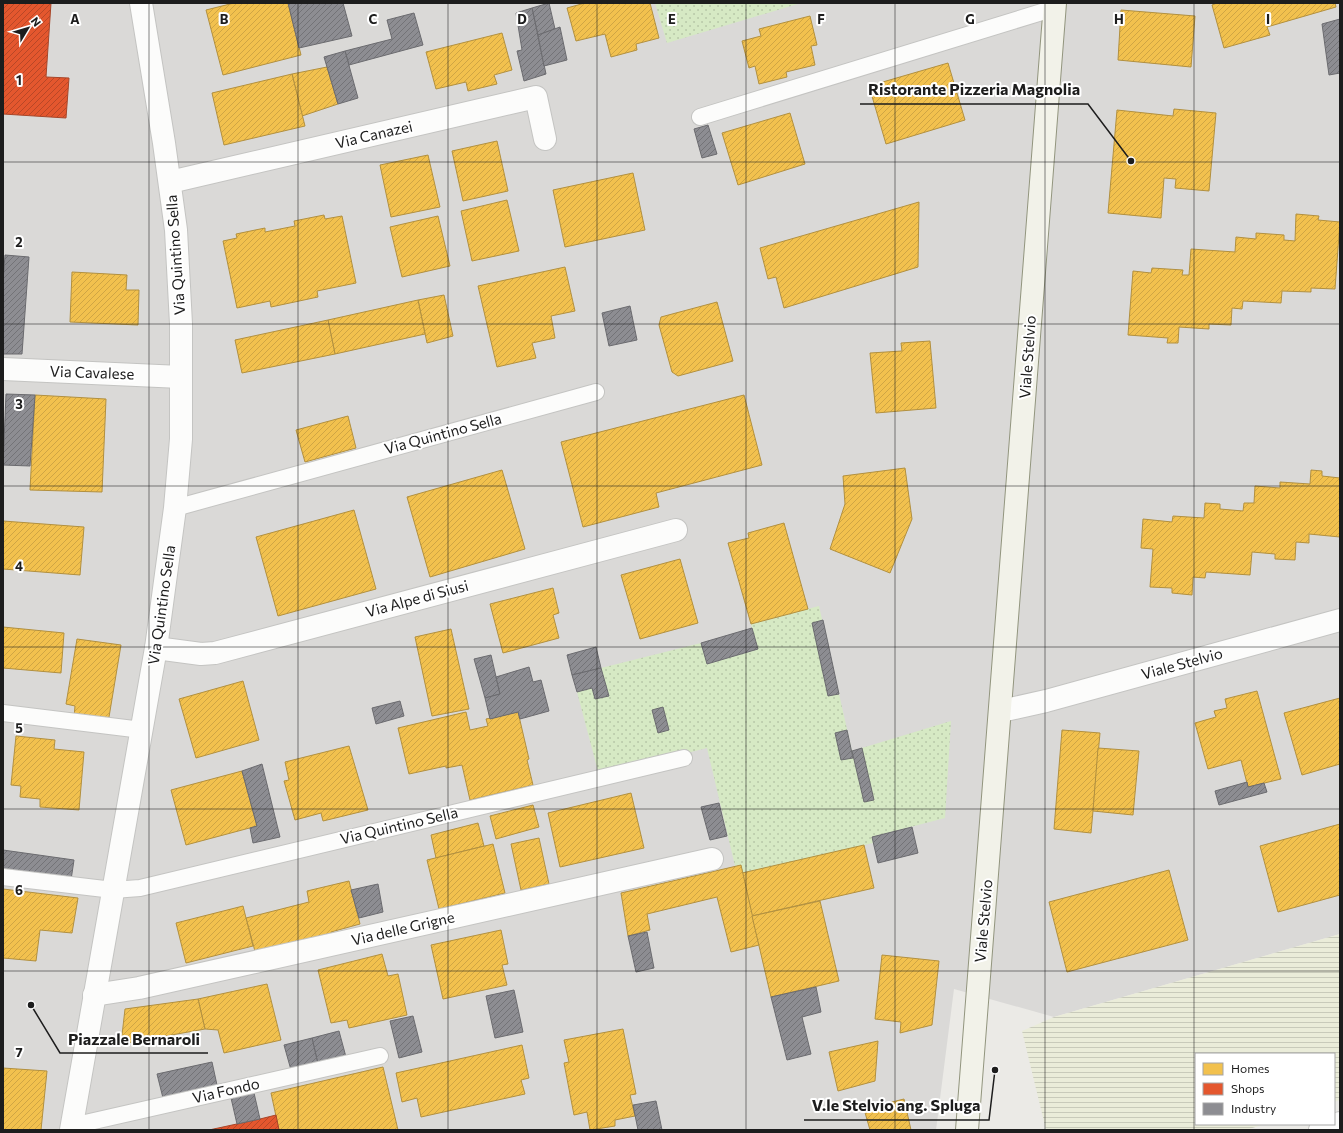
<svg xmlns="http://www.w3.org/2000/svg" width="1343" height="1133" viewBox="0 0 1343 1133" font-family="Commissioner,sans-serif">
<defs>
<pattern id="farmland-rules" width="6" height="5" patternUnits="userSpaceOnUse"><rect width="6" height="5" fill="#eaecd9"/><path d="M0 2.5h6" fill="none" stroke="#c8caba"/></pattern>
<pattern id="grass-dots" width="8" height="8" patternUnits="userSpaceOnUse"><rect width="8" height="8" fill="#d6e9c4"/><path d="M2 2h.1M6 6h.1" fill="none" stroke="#b7c7a8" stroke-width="1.8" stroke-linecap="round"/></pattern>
<pattern id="homes-hatch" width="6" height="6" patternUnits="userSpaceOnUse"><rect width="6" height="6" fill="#f2c14e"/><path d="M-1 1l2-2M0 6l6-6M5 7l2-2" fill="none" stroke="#cfa544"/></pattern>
<pattern id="shops-hatch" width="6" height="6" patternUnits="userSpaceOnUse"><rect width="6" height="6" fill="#e4572e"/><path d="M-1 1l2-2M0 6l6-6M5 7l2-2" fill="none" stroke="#b84727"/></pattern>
<pattern id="industry-hatch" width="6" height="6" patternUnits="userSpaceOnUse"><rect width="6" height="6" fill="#8d8d92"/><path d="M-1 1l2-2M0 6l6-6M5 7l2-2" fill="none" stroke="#737377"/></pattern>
</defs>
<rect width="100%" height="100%" fill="#ebeae6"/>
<!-- residential -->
<polygon fill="#dad9d7" points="3,3 1340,3 1340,934 1054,1017 954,989 936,1130 3,1130"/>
<!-- farmland -->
<polygon fill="url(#farmland-rules)" points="1340,934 1340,1100 1334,1102 1334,1054 1196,1054 1196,1124 1265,1124 1246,1130 1046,1130 1022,1031 1054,1017"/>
<!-- grass -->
<g fill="url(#grass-dots)">
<polygon points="655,3 801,3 667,43"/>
<polygon points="819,606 852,751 951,721 945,818 872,837 873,843 742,873 741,865 735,866 707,748 599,775 577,692 592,688 596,699 609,696 601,668 701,643 708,664 758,649 751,624"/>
</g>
<!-- homes -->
<g fill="url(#homes-hatch)" stroke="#b2903f">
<polygon points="234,3 288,3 301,55 223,75 206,10"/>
<polygon points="585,3 650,3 659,38 636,44 637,50 611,57 605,34 576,41 567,8"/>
<polygon points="1217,3 1335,3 1336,7 1267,27 1270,35 1224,48 1212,5"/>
<polygon points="1121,10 1195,16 1191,67 1118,60"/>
<polygon points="810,16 817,45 811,46 815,65 786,72 787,77 759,84 755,66 749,68 742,41 761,36 759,29"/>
<polygon points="502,33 512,70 494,75 497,84 468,91 466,82 436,89 426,52"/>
<polygon points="948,63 965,120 886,144 869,86"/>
<polygon points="327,67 338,104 302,116 292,74"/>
<polygon points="292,74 305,126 224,145 212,93"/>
<polygon points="1174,109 1216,113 1209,191 1175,188 1176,179 1164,178 1161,218 1108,213 1117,110 1173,116"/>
<polygon points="790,113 805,164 738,185 722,133"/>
<polygon points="497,141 508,191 463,201 452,151"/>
<polygon points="428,155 440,207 391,217 380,165"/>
<polygon points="633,173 645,230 565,247 553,190"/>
<polygon points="507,200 519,251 472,261 461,211"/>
<polygon points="919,202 918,267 784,308 776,277 768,279 760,248"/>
<polygon points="1296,214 1319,216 1318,220 1340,222 1335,289 1311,288 1311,292 1282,291 1281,303 1243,301 1242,309 1232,308 1231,325 1209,324 1209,329 1179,327 1178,343 1167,343 1168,338 1128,335 1133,271 1151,273 1152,268 1183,270 1182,275 1189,275 1191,249 1235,252 1236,237 1256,239 1256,233 1284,235 1284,240 1295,241"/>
<polygon points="324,215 325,219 342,216 356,283 317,291 318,297 271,307 270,301 237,308 223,241 237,238 236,234 265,228 265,232 295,226 294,221"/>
<polygon points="438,216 450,266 402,277 390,227"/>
<polygon points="565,267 575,311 551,316 555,338 532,343 536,358 497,367 478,286"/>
<polygon points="72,272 127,275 126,290 139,290 138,325 70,322"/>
<polygon points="444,295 453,336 427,343 418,300"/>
<polygon points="418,300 425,334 335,354 328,320"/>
<polygon points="717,302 733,361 678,376 672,372 659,325 661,317"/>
<polygon points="328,320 335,354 242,373 235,340"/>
<polygon points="930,341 936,408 876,413 870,353 902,351 901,343"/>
<polygon points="35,395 106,399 102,492 30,490"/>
<polygon points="744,395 762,465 656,493 659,507 583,527 561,442"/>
<polygon points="348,416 356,448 305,462 296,430"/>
<polygon points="905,468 912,519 890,573 830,549 845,504 843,476"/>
<polygon points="502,470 525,549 430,577 407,497"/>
<polygon points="1311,470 1322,471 1322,476 1340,478 1340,537 1309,534 1309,543 1296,542 1295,560 1275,559 1275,554 1252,552 1250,575 1206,572 1205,578 1193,577 1192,595 1172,593 1172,588 1150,587 1153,549 1141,548 1143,519 1172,522 1173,516 1204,518 1205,503 1220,504 1220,509 1243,511 1244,503 1254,503 1255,486 1280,488 1280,482 1310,484"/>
<polygon points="354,510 376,589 278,616 256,537"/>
<polygon points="3,521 84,527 80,575 3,569"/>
<polygon points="784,523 808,609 751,624 728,543 749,538 748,533"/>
<polygon points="680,559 698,623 640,639 621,575"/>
<polygon points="553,588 559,613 553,615 559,638 503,653 490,604"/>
<polygon points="3,627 64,633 61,673 3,668"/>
<polygon points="451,629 469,709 432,716 415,637"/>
<polygon points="77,639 121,645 108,723 74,717 75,706 66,704"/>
<polygon points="243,681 259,740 196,758 179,699"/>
<polygon points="1257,691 1281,779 1248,787 1241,760 1208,769 1195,723 1216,717 1214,711 1227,708 1225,699"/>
<polygon points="1340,698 1340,764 1302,775 1284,713"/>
<polygon points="466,712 470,730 488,726 486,719 518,712 529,759 527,760 533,785 470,800 462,765 446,768 446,766 409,774 398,728"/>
<polygon points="1062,730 1100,733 1091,833 1054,829"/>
<polygon points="16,736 55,740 54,749 84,752 79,810 40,807 40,799 20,797 21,786 11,785"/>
<polygon points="349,746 368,810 323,821 321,813 295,820 284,781 289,780 285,762"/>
<polygon points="1098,748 1139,751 1133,815 1093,811"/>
<polygon points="242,771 257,826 186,845 171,790"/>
<polygon points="631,793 644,848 560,867 548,813"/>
<polygon points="533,805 539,827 496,839 490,816"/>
<polygon points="478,823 484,846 436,858 431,835"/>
<polygon points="1340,824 1340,895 1278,912 1260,846"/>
<polygon points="539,838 549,884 521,890 511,844"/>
<polygon points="493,844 505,893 439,909 427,860"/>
<polygon points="864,845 874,888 752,916 742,873"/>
<polygon points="741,865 759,945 731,952 717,897 647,914 650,930 628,936 621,893"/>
<polygon points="1169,870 1188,940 1067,972 1049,902"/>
<polygon points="349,881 360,924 331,932 332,936 256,955 246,918 309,902 307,891"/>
<polygon points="3,889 78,898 72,933 40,930 36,961 3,958"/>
<polygon points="820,901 839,981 771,997 752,916"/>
<polygon points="243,906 253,946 186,963 176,923"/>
<polygon points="501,930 508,964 502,965 507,985 443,999 431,945"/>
<polygon points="382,954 388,976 398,974 407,1015 349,1028 347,1020 331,1023 318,970"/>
<polygon points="882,955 939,961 932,1025 900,1033 901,1022 875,1019"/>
<polygon points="267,984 281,1040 224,1053 218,1030 205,1029 198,999"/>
<polygon points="198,999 205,1029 121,1044 125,1009"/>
<polygon points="623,1029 636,1094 630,1095 635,1116 615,1120 615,1126 590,1130 587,1112 574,1115 564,1063 569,1062 564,1040"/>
<polygon points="878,1041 875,1081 838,1091 829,1052"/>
<polygon points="522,1045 529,1078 521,1080 525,1094 421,1117 417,1098 402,1102 396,1073"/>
<polygon points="383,1067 398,1130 279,1130 271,1093"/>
<polygon points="3,1068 47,1071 41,1130 3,1130"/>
<polygon points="904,1099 911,1130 870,1130 864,1109"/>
</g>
<!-- shops -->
<g fill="url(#shops-hatch)" stroke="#a84629">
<polygon points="3,3 51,3 46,77 69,78 66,118 3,114"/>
<polygon points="276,1115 279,1130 209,1130 260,1119"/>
</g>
<!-- industry -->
<g fill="url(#industry-hatch)" stroke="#6b6b6f">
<polygon points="288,3 343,3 352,36 299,48"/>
<polygon points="549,3 555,29 538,35 532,8"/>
<polygon points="532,8 546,74 524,81 517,51 522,50 516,13"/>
<polygon points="414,13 423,45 349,65 345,51 392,39 387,20"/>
<polygon points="1340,19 1340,73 1329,75 1322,24"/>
<polygon points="560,27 567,60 544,66 538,35"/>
<polygon points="345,51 358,98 338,104 324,57"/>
<polygon points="708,125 717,154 702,158 694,129"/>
<polygon points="5,255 29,257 22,354 3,354 3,281"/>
<polygon points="630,306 637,340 609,346 602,313"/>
<polygon points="6,394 35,395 30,466 3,465"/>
<polygon points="823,620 839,694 828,696 812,623"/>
<polygon points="752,628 758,649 707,664 701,643"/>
<polygon points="596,647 601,668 572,675 567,655"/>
<polygon points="491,655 500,694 485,698 474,659"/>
<polygon points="529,667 533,682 541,680 549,711 520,719 518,712 490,719 485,698 500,694 496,677"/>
<polygon points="601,668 609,696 595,699 592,688 577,692 572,675"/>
<polygon points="400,701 404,716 376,724 372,708"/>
<polygon points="663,707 669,730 658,733 652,710"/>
<polygon points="847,730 853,758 841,760 835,733"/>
<polygon points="862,748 874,800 864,802 852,751"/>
<polygon points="262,764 280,837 253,843 250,828 257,826 242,771"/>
<polygon points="1247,782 1248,787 1264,783 1267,792 1219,805 1215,791"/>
<polygon points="719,803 727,836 710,840 701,807"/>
<polygon points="912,827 918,853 878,863 872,837"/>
<polygon points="3,850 74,860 71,880 3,870"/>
<polygon points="378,884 383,912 359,918 351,890"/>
<polygon points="647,932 654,968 636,972 628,936"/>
<polygon points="816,987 821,1012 802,1017 811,1054 787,1060 771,997"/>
<polygon points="514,990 523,1032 495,1038 486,996"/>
<polygon points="413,1016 422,1052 399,1058 390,1021"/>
<polygon points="339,1031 346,1057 318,1064 312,1038"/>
<polygon points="312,1038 318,1064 291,1070 284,1045"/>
<polygon points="212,1062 217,1085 163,1098 157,1074"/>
<polygon points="254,1093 260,1119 237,1124 231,1098"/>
<polygon points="656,1101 662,1130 638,1130 633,1105"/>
</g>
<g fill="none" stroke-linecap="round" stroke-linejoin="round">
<!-- lane casing -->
<g stroke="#c4c4c2" stroke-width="18">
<g id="lane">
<polyline points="700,117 1055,8"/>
<polyline points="175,508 596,392"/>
<polyline points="3,713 142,730"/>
<polyline points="3,877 113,890 140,888 684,758"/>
<polyline points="72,1126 380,1056"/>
</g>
</g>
<!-- street casing -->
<g stroke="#c4c4c2" stroke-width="24">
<g id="street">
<polyline points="170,182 536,97 545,139"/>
<polyline points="3,369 181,377"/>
<polyline points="156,648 201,654 215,653 676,530"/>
<polyline points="1001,711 1046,701 1340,620"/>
<polyline points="94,995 139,988 712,859"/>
<polyline points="71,1130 156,648 175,508 181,439 181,324 176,230 164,143 141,3"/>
<polyline points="1320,1130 1340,1123"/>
</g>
</g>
<!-- secondary casing -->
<g stroke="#92957e" stroke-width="24">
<polyline id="secondary" points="967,1130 1055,3"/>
</g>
<!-- lane -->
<use href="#lane" stroke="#fcfcfb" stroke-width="16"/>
<!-- street -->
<use href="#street" stroke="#fcfcfb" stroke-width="22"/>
<!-- secondary -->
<use href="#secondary" stroke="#f2f2e9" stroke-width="22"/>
</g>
<!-- grid -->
<path fill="none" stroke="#1d1d1d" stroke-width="1" stroke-opacity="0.55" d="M149 3V1130M298 3V1130M448 3V1130M597 3V1130M746 3V1130M895 3V1130M1045 3V1130M1194 3V1130M3 162H1340M3 324H1340M3 486H1340M3 647H1340M3 809H1340M3 971H1340"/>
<g text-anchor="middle" stroke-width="4" stroke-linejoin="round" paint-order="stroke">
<!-- street labels -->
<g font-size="15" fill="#1d1d1d" stroke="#fff">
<text transform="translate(374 135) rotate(-13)" y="5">Via Canazei</text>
<text transform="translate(176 255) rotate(-94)" y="5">Via Quintino Sella</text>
<text transform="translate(1028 357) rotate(-86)" y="5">Viale Stelvio</text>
<text transform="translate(92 373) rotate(2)" y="5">Via Cavalese</text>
<text transform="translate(443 434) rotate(-15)" y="5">Via Quintino Sella</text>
<text transform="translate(417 599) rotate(-15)" y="5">Via Alpe di Siusi</text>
<text transform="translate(162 605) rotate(-82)" y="5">Via Quintino Sella</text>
<text transform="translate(1182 664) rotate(-15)" y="5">Viale Stelvio</text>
<text transform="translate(399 826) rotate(-13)" y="5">Via Quintino Sella</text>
<text transform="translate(984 921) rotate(-85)" y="5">Viale Stelvio</text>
<text transform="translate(403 929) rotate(-13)" y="5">Via delle Grigne</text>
<text transform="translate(226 1091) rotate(-13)" y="5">Via Fondo</text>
</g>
</g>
<g font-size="13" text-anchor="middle" font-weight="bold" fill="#1d1d1d" stroke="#fff" stroke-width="4" stroke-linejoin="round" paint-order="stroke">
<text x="75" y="24">A</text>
<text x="224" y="24">B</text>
<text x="373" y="24">C</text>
<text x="522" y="24">D</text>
<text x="672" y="24">E</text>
<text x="821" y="24">F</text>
<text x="970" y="24">G</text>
<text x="1119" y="24">H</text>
<text x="1268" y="24">I</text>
<text x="19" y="85">1</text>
<text x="19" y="247">2</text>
<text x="19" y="409">3</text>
<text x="19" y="571">4</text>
<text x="19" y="733">5</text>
<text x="19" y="895">6</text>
<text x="19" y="1057">7</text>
</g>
<!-- callouts -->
<path fill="none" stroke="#1d1d1d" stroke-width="1.5" d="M1131 161L1088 104H860M31 1005L60 1053H208M995 1070L989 1120H804"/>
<g fill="#1d1d1d" stroke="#fff" stroke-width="1.5">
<circle cx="1131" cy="161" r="4"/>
<circle cx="31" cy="1005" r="4"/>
<circle cx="995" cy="1070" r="4"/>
</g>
<g font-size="16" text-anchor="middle" font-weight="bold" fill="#1d1d1d" stroke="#fff" stroke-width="4" stroke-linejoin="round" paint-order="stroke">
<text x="974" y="95">Ristorante Pizzeria Magnolia</text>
<text x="134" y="1045">Piazzale Bernaroli</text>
<text x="896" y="1111">V.le Stelvio ang. Spluga</text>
</g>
<!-- border -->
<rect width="1343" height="1133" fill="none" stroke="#1d1d1d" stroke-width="8"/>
<!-- legend -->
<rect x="1195" y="1053" width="140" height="72" fill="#ffffff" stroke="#a5a5a5"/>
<rect x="1203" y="1063" width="20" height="12" fill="#f2c14e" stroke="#a5a5a5"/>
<text x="1231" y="1073" font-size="12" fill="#1d1d1d">Homes</text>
<rect x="1203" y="1083" width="20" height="12" fill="#e4572e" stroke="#a5a5a5"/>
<text x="1231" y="1093" font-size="12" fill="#1d1d1d">Shops</text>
<rect x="1203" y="1103" width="20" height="12" fill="#8d8d92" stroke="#a5a5a5"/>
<text x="1231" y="1113" font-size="12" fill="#1d1d1d">Industry</text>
<!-- north arrow -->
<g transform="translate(28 28) rotate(52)" stroke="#ffffff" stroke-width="3" paint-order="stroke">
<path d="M0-3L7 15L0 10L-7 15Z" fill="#1d1d1d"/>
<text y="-6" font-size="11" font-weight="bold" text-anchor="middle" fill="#1d1d1d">N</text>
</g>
</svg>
